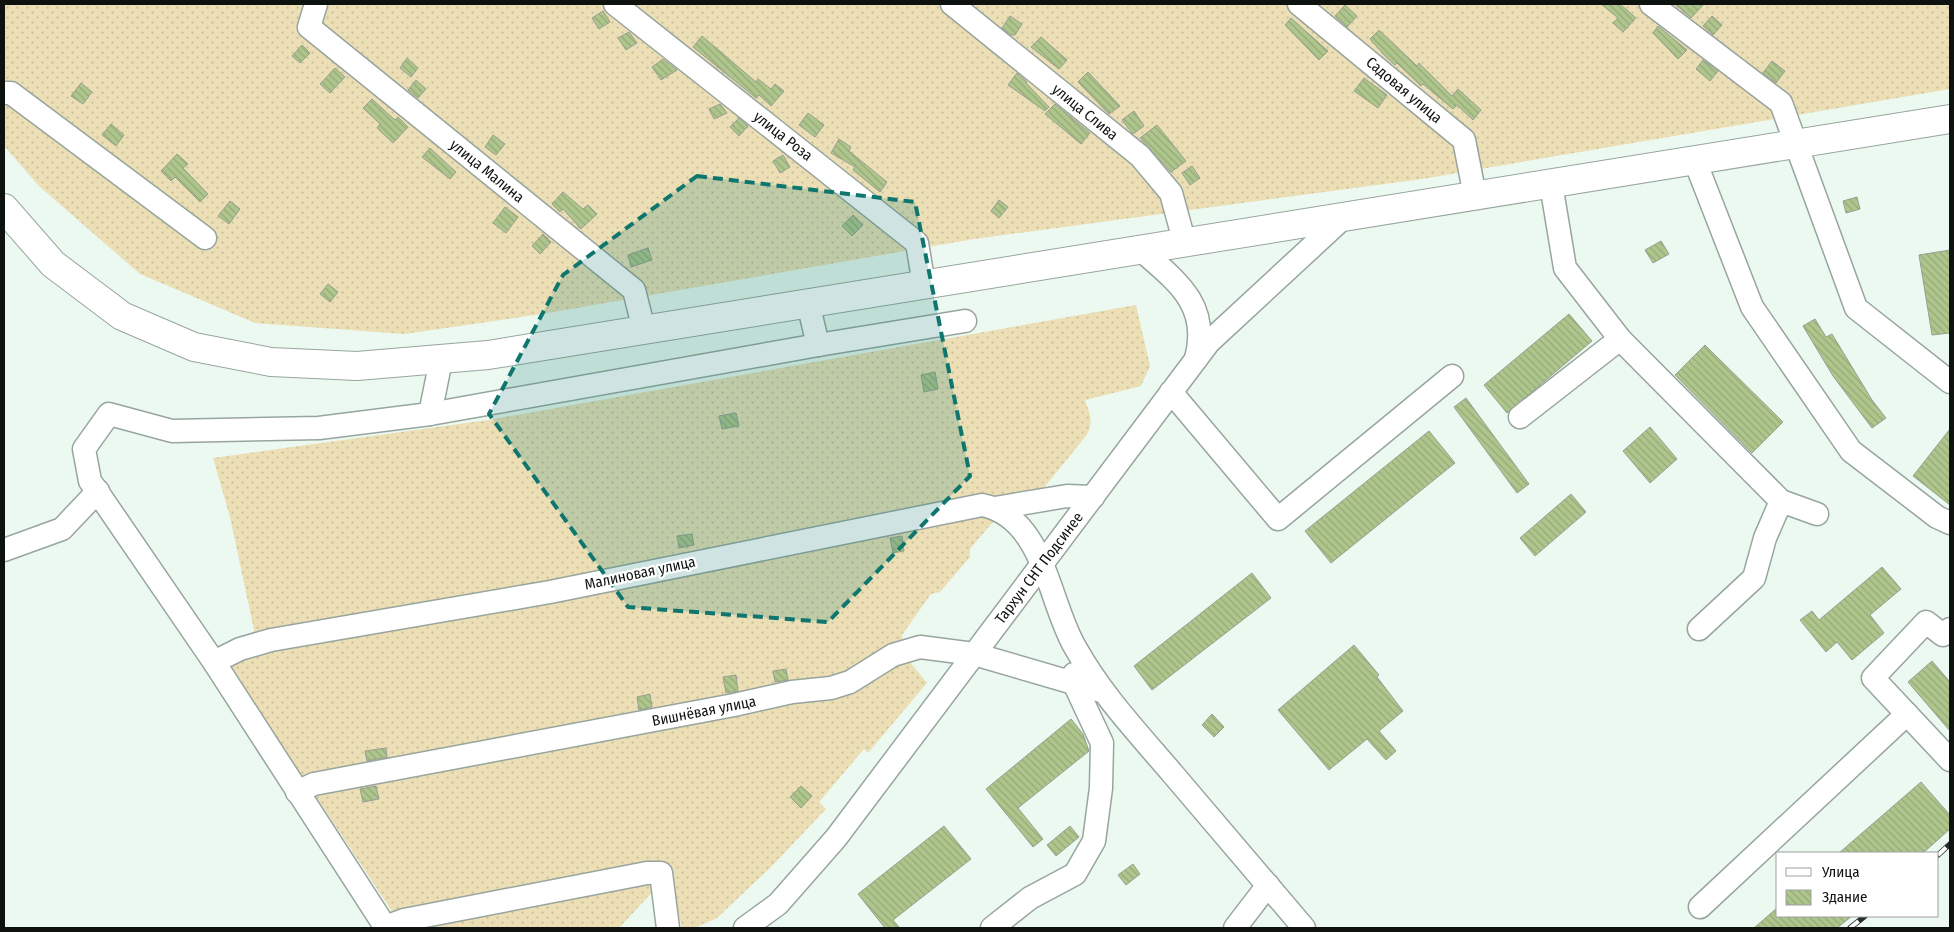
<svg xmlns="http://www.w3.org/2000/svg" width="1954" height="932" viewBox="0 0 1954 932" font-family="'Fira Sans Condensed',sans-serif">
<defs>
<pattern id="garden-dots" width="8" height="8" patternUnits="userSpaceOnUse" patternTransform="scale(1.25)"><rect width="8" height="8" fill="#ecdfb6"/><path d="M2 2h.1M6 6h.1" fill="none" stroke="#c9be9b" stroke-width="1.8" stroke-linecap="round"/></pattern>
<pattern id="building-back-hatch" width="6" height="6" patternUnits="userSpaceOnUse" patternTransform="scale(1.25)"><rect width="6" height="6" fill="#aec68c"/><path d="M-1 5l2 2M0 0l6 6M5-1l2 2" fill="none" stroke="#94a978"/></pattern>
</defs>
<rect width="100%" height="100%" fill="#ebf9f1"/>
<!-- garden -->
<g fill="url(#garden-dots)">
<polygon points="4,4 1950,4 1950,89 1422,179 974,239 542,314 404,334 255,323 140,274 39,186 4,146"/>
<path d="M1136 305 1150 366 1141 386 1085 400C1090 414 1094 423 1086 436L1038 495 992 523 970 549V557L940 592 931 594 902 635 906 657 927 683 868 753 864 749 819 802 826 809 772 866 717 918 695 928H682L670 879 657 887 619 928H403L232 670 213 650 253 637 254 630 230 517 213 458 488 420Z"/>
</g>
<!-- building -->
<g fill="url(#building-back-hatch)" stroke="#999f92">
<polygon points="1601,4 1620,4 1636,18 1623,32 1613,23 1618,18"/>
<polygon points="1675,4 1704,4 1691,18"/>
<polygon points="1345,5 1357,16 1347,27 1335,16"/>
<polygon points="603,11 610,22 599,29 592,18"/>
<polygon points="1010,16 1022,24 1015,35 1011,35 1002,28"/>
<polygon points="1712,16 1722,25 1713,35 1703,26"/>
<polygon points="1291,18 1328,51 1319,60 1285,25"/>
<polygon points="1658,26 1687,50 1678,59 1653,33"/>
<polygon points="1379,30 1417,66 1419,63 1452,96 1458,89 1481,110 1473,120 1457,105 1453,109 1423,84 1421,86 1397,63 1395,65 1385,56 1370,39"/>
<polygon points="629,32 637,43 626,50 618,38"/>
<polygon points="702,36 756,82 758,79 771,89 775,84 784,91 771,106 759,95 756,98 693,47"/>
<polygon points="1041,37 1067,60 1059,69 1031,47"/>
<polygon points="302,45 310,53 300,63 292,56"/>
<polygon points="407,58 418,68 411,77 400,68"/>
<polygon points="663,59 677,70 661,80 652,67"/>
<polygon points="1703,60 1718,71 1710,81 1696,69"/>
<polygon points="1772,61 1785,71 1776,83 1763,73"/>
<polygon points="335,68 345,77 330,93 320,84"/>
<polygon points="1088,72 1120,106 1109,114 1078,82"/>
<polygon points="1017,73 1027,82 1026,83 1049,107 1045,111 1008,85"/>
<polygon points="1364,78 1387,95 1378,108 1354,91"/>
<polygon points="416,80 426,89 418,98 408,90"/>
<polygon points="81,83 92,92 83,104 71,96"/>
<polygon points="372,99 395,120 398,117 408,127 393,143 377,128 380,124 363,108"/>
<polygon points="720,104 727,113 714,119 709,109"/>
<polygon points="1055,104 1090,133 1081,144 1045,114"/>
<polygon points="1134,111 1144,126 1133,134 1122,120"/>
<polygon points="808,113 824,125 815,137 799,125"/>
<polygon points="739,118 748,126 739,136 730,127"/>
<polygon points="111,124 124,135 116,146 102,135"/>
<polygon points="1157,125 1186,161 1171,172 1140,138"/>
<polygon points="493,135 505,144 496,155 485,147"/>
<polygon points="839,139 851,147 849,151 887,182 880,192 853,170 855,167 831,153"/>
<polygon points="430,148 456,172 450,179 422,157"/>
<polygon points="177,154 188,164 183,168 208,194 200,202 175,177 171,181 161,171"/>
<polygon points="783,155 790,167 780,173 773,161"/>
<polygon points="1192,166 1200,178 1190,185 1182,173"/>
<polygon points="563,192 583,209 588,205 597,214 581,229 563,209 560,212 552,204"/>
<polygon points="1857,197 1860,209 1846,213 1843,201"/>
<polygon points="999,200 1008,207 999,218 991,211"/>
<polygon points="230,201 240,209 229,224 218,216"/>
<polygon points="505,207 518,217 506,233 493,223"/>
<polygon points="853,215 863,225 852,236 842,226"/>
<polygon points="543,234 551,242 540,254 532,246"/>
<polygon points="1661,241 1669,254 1653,263 1645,250"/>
<polygon points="648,248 652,260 631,267 628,255"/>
<polygon points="1950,250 1950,333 1932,335 1919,255"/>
<polygon points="328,284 338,292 330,302 320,294"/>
<polygon points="1569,314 1592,341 1507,413 1484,385"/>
<polygon points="1815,319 1826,337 1832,334 1872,400 1886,418 1872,428 1833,376 1803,326"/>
<polygon points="1705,345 1783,422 1752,453 1675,375"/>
<polygon points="935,372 938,389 924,392 921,375"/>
<polygon points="1466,398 1529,484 1517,493 1454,407"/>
<polygon points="736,413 739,426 722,429 719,416"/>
<polygon points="1650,427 1677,459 1650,483 1623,451"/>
<polygon points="1950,429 1950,505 1913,476"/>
<polygon points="1429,431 1455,463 1331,563 1305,531"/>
<polygon points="1571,494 1586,512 1535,556 1520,538"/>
<polygon points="692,534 694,545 679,548 677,536"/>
<polygon points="902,536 904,551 893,553 890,538"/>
<polygon points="1882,567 1901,589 1870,615 1884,633 1852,660 1837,642 1826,652 1800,620 1812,611 1819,620"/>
<polygon points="1252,573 1271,598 1152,690 1134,666"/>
<polygon points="1354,645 1379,675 1377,677 1403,711 1379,731 1396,751 1386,760 1367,739 1329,770 1278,710"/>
<polygon points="1932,661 1950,682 1950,731 1908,682"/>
<polygon points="786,669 788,680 775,682 773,671"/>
<polygon points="736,675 738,691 726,693 723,677"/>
<polygon points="650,694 652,707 639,710 637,697"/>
<polygon points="1212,714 1224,727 1214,737 1202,725"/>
<polygon points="1071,719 1083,734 1089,751 1018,808 1043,839 1033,847 986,789"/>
<polygon points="386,748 387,757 367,761 365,751"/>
<polygon points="1921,782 1950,815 1950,829 1923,853 1839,853"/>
<polygon points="376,786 379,799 363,802 360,789"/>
<polygon points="801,786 812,796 801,808 790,797"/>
<polygon points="944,826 971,859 893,920 900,928 885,928 858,894"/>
<polygon points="1070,826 1079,837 1056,856 1047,845"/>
<polygon points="1133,864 1140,874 1126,885 1118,875"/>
<polygon points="1778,907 1778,916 1852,916 1837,928 1754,928"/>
</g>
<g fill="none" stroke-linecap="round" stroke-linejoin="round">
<!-- minor casing -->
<g stroke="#98a59e" stroke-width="25">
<g id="minor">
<polyline points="316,4 309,27 634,290 644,330"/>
<polyline points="615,4 917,243 924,285"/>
<polyline points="952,4 1140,156 1171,193 1185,244"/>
<polyline points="1299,4 1464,140 1475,196"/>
<polyline points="1651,4 1781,103 1856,308 1950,382"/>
<polyline points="4,93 11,93 205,238"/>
<polyline points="1695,161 1752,307 1851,451 1937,517 1950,523"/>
<polyline points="1551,184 1565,268 1620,339 1781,501 1817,514"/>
<path d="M1142 251C1179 283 1210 306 1196 359"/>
<polyline points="808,303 818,345"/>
<polyline points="1171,392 1278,519 1452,376"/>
<polyline points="430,414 818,345 965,321"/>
<polyline points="1520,417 1620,339"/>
<polyline points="995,508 1067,496 1093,497"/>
<polyline points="4,550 62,529 98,491"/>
<polyline points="1699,629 1754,578 1765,538 1781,501"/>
<polyline points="1950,629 1943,635 1926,622 1873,678 1950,760"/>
<path d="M214 662 240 649 271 640 550 592 982 505C1044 517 1049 603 1075 647 1101 694 1137 732 1172 773 1216 824 1260 876 1304 928"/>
<polyline points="297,792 314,784 734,705 792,692 831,688 850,682 893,655 920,647 974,654 1101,691"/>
<polyline points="1700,907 1907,714"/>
<polyline points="385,927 404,920 647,873 661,873 668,928"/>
<polyline points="386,928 214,662 90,481 84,449 109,414 172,431 319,428 430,414 441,360"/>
<polyline points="745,928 778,904 836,838 1209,342 1343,218"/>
<polyline points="992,928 1030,898 1075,874 1094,841 1101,788 1102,743 1074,683 1074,674"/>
<polyline points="1235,928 1268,885"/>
</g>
</g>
<!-- major casing -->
<g stroke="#98a59e" stroke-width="30">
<polyline id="major" points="4,208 53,264 122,316 194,347 271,362 357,366 488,355 1950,119"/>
</g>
<!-- minor -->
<use href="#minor" stroke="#fff" stroke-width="22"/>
<!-- major -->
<use href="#major" stroke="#fff" stroke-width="28"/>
<!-- rail casing -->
<g stroke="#272d2a" stroke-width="5.5">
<g id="rail">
<polyline points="1938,855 1950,844"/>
<polyline points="1850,928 1865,916"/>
</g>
</g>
<!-- rail -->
<use href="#rail" stroke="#fff" stroke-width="4" stroke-dasharray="11" stroke-linecap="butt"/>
</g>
<!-- marked area -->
<path fill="#0f766e" fill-opacity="0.2" stroke="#0f766e" stroke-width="4" stroke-dasharray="10 6" stroke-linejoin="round" d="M697 176 915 202 970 476 828 622 628 607 489 414 563 275Z"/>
<g text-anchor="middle" stroke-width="4.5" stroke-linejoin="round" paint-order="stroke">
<!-- street labels -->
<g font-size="15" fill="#0d120f" stroke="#fff">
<text transform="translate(1404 90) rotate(40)" y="5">Садовая улица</text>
<text transform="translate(1085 112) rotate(39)" y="5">улица Слива</text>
<text transform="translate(783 136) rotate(38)" y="5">улица Роза</text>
<text transform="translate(487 171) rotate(39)" y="5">улица Малина</text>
<text transform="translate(1039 568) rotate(-53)" y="5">Тархун СНТ Подсинее</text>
<text transform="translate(640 573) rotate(-12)" y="5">Малиновая улица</text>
<text transform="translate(704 711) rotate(-11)" y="5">Вишнёвая улица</text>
</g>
</g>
<!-- border -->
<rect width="1954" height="932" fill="none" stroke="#0d120f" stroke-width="10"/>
<!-- legend -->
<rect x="1776" y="852" width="162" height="65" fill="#ffffff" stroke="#9ea09f"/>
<rect x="1786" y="868" width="25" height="8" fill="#ffffff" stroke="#9ea09f"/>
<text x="1822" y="877" font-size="15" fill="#0d120f">Улица</text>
<rect x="1786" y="890" width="25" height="15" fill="url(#building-back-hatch)" stroke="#9ea09f"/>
<text x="1822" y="902" font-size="15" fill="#0d120f">Здание</text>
</svg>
